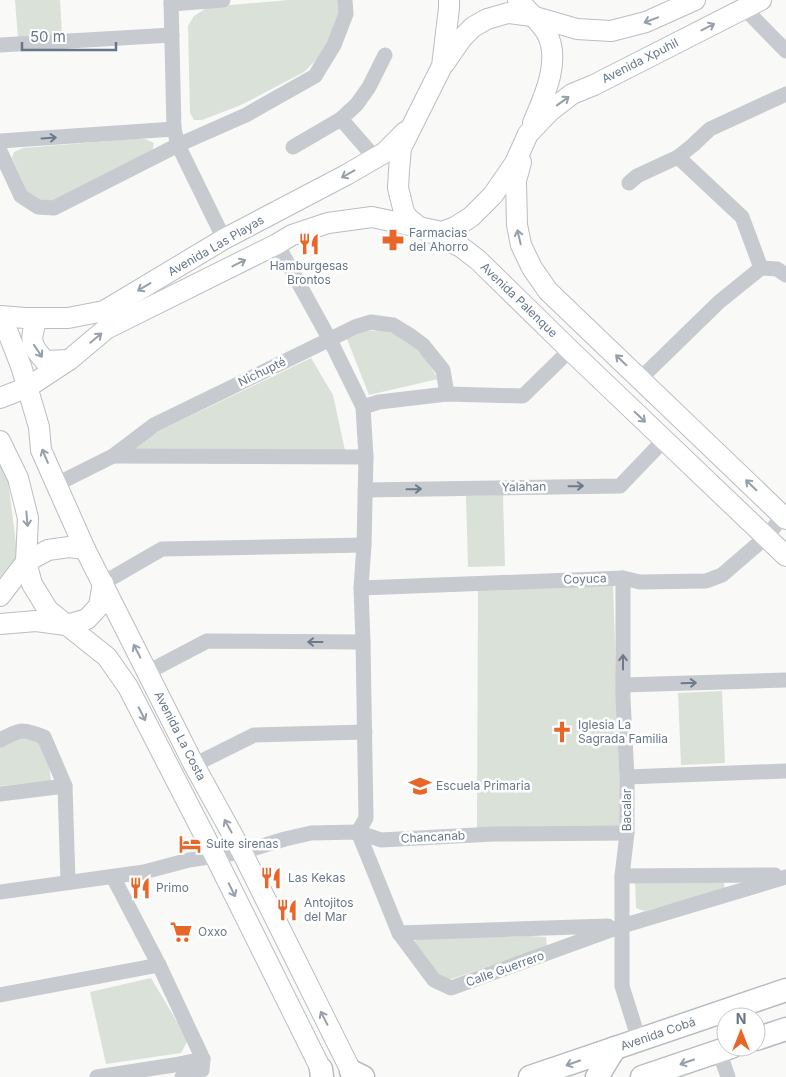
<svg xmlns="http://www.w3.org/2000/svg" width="786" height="1077" viewBox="0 0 786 1077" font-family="Inter,sans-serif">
<rect width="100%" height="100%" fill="#f9f9f7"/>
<!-- green -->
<g fill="#dae1d8">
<polygon points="15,0 60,0 62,35 18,38"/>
<polygon points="289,0 341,0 341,14 328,41 317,59 304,72 241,105 202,120 194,120 190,113 188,26 194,16 208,7"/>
<polygon points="133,139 145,139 154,143 152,152 53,201 42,201 27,191 12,158 14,152 23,148"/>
<polygon points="384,330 406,339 425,358 438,379 369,395 347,339 365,331"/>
<polygon points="311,358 333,395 346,455 125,452 159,431"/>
<polygon points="0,465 8,481 18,559 0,584"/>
<polygon points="503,495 505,566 468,567 466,496"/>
<polygon points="613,584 621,827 477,829 478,590"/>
<polygon points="722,691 725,763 681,765 678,693"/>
<polygon points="23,738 40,742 49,764 51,781 0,786 0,745 9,739"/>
<polygon points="723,879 725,889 644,911 636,908 635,881"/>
<polygon points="530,936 546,937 547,947 445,981 412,943 419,938"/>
<polygon points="151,978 188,1040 181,1053 106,1064 90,992"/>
</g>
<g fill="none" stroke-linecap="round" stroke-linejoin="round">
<!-- secondary casing -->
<g stroke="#b9bec3" stroke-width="22">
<g id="secondary">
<polyline points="449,0 449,8 442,66 401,148 399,170 398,188 404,212 408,218 419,227 461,247 478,260 570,350 786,556"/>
<path d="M518 0C526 9 541 23 546 32 562 59 544 97 533 123"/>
<polyline points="444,64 462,38 473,27 487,19 508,13 532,16 577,29 611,31 646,22 695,0"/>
<polyline points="521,162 516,181 517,225 521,245 532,268 548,291 786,519"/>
<polyline points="0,316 25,318 68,318 104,311 224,239 346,175 384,153 405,132"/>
<path d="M37 318C30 340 29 343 45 361L69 360"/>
<polyline points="0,323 7,330 21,366 39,427 41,450 85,549 194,765 242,852 354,1077"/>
<polyline points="0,398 28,387 69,360 106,329 277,244 292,235 328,223 372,217 442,232 455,227 471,217 493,195 515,163 528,134 550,111 572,94 594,85 761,0"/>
<polyline points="0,441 18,478 28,518 26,562 32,584 48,610 107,657 128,687 215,856 318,1063 323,1077"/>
<polyline points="0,596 26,562 48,550 69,547 85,549"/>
<polyline points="0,624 36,621 66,625 87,619 99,606 103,583"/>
</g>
</g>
<!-- primary casing -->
<g stroke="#b8bcc0" stroke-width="25">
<g id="primary">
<polyline points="756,1039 786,1029"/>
<polyline points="321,1069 322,1077"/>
<polyline points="351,1071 363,1077"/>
<polyline points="530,1077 786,990"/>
<polyline points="597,1077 615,1048"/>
<polyline points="642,1077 731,1047"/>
</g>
</g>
<!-- street -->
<g stroke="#c7cace" stroke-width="15">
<polyline points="171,0 174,129 178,145 224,239"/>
<polyline points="171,4 223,0"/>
<polyline points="744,8 786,51"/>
<polyline points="0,45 172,35"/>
<polyline points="0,141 174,129"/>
<polyline points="293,147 341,119"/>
<polyline points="0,151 21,196 38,207 54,208 178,145 246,115 315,76 334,45 346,14 345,0"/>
<polyline points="678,157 693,145 710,129 786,94"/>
<polyline points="375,158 341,119 357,104 369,87 385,55"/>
<polyline points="629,183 637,176 678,157 742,217 761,268"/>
<polyline points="277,244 330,340 363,407 366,457 364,545 361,588 363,642 366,818 358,832 399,933 434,980 451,988 622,926 786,877"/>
<polyline points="640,379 719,302 761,268 777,269 786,275"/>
<polyline points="363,407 379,402 447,394 523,396 570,350"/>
<polyline points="113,456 366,457"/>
<polyline points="57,484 113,456 154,425 355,327 371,322 393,325 411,336 423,345 443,370 447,394"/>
<polyline points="365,490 620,486 664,440"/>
<polyline points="623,578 623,699 627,777 627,833 622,876 622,986 639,1040"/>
<polyline points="103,583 162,549 364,545"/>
<polyline points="361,588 623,578 640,582 706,581 722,575 766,537 783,516"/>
<polyline points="148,672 207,641 363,642"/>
<polyline points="623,685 786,680"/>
<path d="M0 740C21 729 22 728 44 737L65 786 68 882"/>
<polyline points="194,765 254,735 365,732"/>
<polyline points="627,777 786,771"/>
<polyline points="0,794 65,786"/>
<polyline points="622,876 775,875"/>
<polyline points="113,877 159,965 203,1059 202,1070 182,1077"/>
<polyline points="0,892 144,872 189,860 242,852 285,839 311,833 358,832 381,840 494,834 627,833"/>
<polyline points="399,933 608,926"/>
<polyline points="0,995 159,965"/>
<polyline points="719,1051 728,1077"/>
<polyline points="97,1077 174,1065 203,1059"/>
</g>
<!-- secondary -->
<use href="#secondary" stroke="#fff" stroke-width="20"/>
<!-- primary -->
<use href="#primary" stroke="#fff" stroke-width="22"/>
</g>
<!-- one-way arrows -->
<defs><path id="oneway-shaft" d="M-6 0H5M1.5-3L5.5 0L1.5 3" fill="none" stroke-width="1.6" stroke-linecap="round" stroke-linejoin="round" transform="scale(1.25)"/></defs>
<g stroke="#95a0ac">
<use href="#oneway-shaft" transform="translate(651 20) rotate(159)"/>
<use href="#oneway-shaft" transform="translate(708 27) rotate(-27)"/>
<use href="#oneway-shaft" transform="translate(563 101) rotate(-36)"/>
<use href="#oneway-shaft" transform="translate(348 174) rotate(151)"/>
<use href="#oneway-shaft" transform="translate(519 237) rotate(-103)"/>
<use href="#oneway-shaft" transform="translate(239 263) rotate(-27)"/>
<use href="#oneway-shaft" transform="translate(144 287) rotate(149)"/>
<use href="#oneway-shaft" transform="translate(96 338) rotate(-40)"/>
<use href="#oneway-shaft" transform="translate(38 351) rotate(56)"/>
<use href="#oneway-shaft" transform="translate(621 360) rotate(-136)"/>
<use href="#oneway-shaft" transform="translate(640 417) rotate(44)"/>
<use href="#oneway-shaft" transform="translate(45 456) rotate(-113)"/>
<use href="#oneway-shaft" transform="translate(751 485) rotate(-136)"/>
<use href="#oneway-shaft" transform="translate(27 519) rotate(85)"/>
<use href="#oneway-shaft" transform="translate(137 651) rotate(-117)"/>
<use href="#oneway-shaft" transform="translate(142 714) rotate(63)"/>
<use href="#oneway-shaft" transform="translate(228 826) rotate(-119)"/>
<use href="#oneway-shaft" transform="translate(232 890) rotate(64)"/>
<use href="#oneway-shaft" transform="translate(324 1018) rotate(-117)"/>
<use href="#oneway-shaft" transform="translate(687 1062) rotate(161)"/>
<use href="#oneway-shaft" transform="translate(573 1063) rotate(161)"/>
</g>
<g stroke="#6c7b8c">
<use href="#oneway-shaft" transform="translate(49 138) rotate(-4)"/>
<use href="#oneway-shaft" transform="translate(576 486) rotate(-1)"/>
<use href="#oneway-shaft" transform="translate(414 489) rotate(-1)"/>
<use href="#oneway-shaft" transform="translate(315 642) rotate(-180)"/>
<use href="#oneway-shaft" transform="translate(623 662) rotate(-90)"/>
<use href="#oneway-shaft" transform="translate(689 683) rotate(-2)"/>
</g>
<!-- icons -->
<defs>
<g id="pharmacy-bare" transform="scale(1.725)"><path d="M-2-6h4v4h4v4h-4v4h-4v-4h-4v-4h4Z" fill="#e86628" stroke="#fff" stroke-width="2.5" paint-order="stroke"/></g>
<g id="restaurant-bare" transform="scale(1.725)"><path d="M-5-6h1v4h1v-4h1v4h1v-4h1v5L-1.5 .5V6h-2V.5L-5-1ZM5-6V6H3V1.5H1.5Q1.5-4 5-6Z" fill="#e86628" stroke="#fff" stroke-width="2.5" paint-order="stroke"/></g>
<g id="church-bare" transform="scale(1.725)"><path d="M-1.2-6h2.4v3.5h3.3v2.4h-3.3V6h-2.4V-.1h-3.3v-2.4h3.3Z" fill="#e86628" stroke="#fff" stroke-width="2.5" paint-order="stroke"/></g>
<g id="school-bare" transform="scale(1.725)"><path d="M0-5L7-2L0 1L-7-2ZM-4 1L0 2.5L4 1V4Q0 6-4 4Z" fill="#e86628" stroke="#fff" stroke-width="2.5" paint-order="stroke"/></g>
<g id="hotel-bare" transform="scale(1.725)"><path d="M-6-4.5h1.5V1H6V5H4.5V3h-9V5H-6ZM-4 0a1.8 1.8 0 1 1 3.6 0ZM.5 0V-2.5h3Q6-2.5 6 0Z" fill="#e86628" stroke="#fff" stroke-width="2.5" paint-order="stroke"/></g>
<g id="supermarket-bare" transform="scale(1.725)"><path d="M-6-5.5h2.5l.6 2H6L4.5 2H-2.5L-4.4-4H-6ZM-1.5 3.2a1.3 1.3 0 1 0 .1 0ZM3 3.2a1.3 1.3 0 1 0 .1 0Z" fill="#e86628" stroke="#fff" stroke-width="2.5" paint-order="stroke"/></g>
</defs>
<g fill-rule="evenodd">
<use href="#pharmacy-bare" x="393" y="240"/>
<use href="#restaurant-bare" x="309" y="244"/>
<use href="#church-bare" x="562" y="732"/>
<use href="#school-bare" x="420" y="786"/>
<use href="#hotel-bare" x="190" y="844"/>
<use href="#restaurant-bare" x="271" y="878"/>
<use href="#restaurant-bare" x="140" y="888"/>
<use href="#restaurant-bare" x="287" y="910"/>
<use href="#supermarket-bare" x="181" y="932"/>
</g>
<g text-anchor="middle" stroke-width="5" stroke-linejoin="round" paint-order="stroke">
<!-- street labels -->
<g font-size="12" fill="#677789" stroke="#fff">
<text transform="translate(640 61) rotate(-27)" y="4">Avenida Xpuhil</text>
<text transform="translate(216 246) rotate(-30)" y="4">Avenida Las Playas</text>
<text transform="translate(519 300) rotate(44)" y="4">Avenida Palenque</text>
<text transform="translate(262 372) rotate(-26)" y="4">Nichupté</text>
<text transform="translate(524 487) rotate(-1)" y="4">Yalahan</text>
<text transform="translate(585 579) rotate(-2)" y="4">Coyuca</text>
<text transform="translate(180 736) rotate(63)" y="4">Avenida La Costa</text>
<text transform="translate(627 810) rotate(-90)" y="4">Bacalar</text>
<text transform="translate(433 837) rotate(-3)" y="4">Chancanab</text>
<text transform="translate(505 969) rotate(-20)" y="4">Calle Guerrero</text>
<text transform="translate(658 1034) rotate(-19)" y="4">Avenida Cobá</text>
</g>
<!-- poi labels -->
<g font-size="12" fill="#677789" stroke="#fff" text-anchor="start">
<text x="409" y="237">Farmacias<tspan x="409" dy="14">del Ahorro</tspan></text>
<text x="309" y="270" text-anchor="middle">Hamburgesas<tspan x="309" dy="14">Brontos</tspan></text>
<text x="578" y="729">Iglesia La<tspan x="578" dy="14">Sagrada Familia</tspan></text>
<text x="436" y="790">Escuela Primaria</text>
<text x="206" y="848">Suite sirenas</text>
<text x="288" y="882">Las Kekas</text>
<text x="156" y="892">Primo</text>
<text x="304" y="907">Antojitos<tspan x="304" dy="14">del Mar</tspan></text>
<text x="198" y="936">Oxxo</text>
</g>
</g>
<!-- north arrow -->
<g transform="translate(741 1032)"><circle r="24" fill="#ffffff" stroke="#c2c9d0"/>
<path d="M0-4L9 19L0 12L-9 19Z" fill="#e86628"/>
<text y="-8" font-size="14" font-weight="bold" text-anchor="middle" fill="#677789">N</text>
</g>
<!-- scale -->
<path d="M22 42v8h94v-8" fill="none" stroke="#677789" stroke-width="2.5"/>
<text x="30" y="42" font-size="15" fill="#677789" stroke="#ffffff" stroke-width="4" paint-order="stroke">50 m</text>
</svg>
